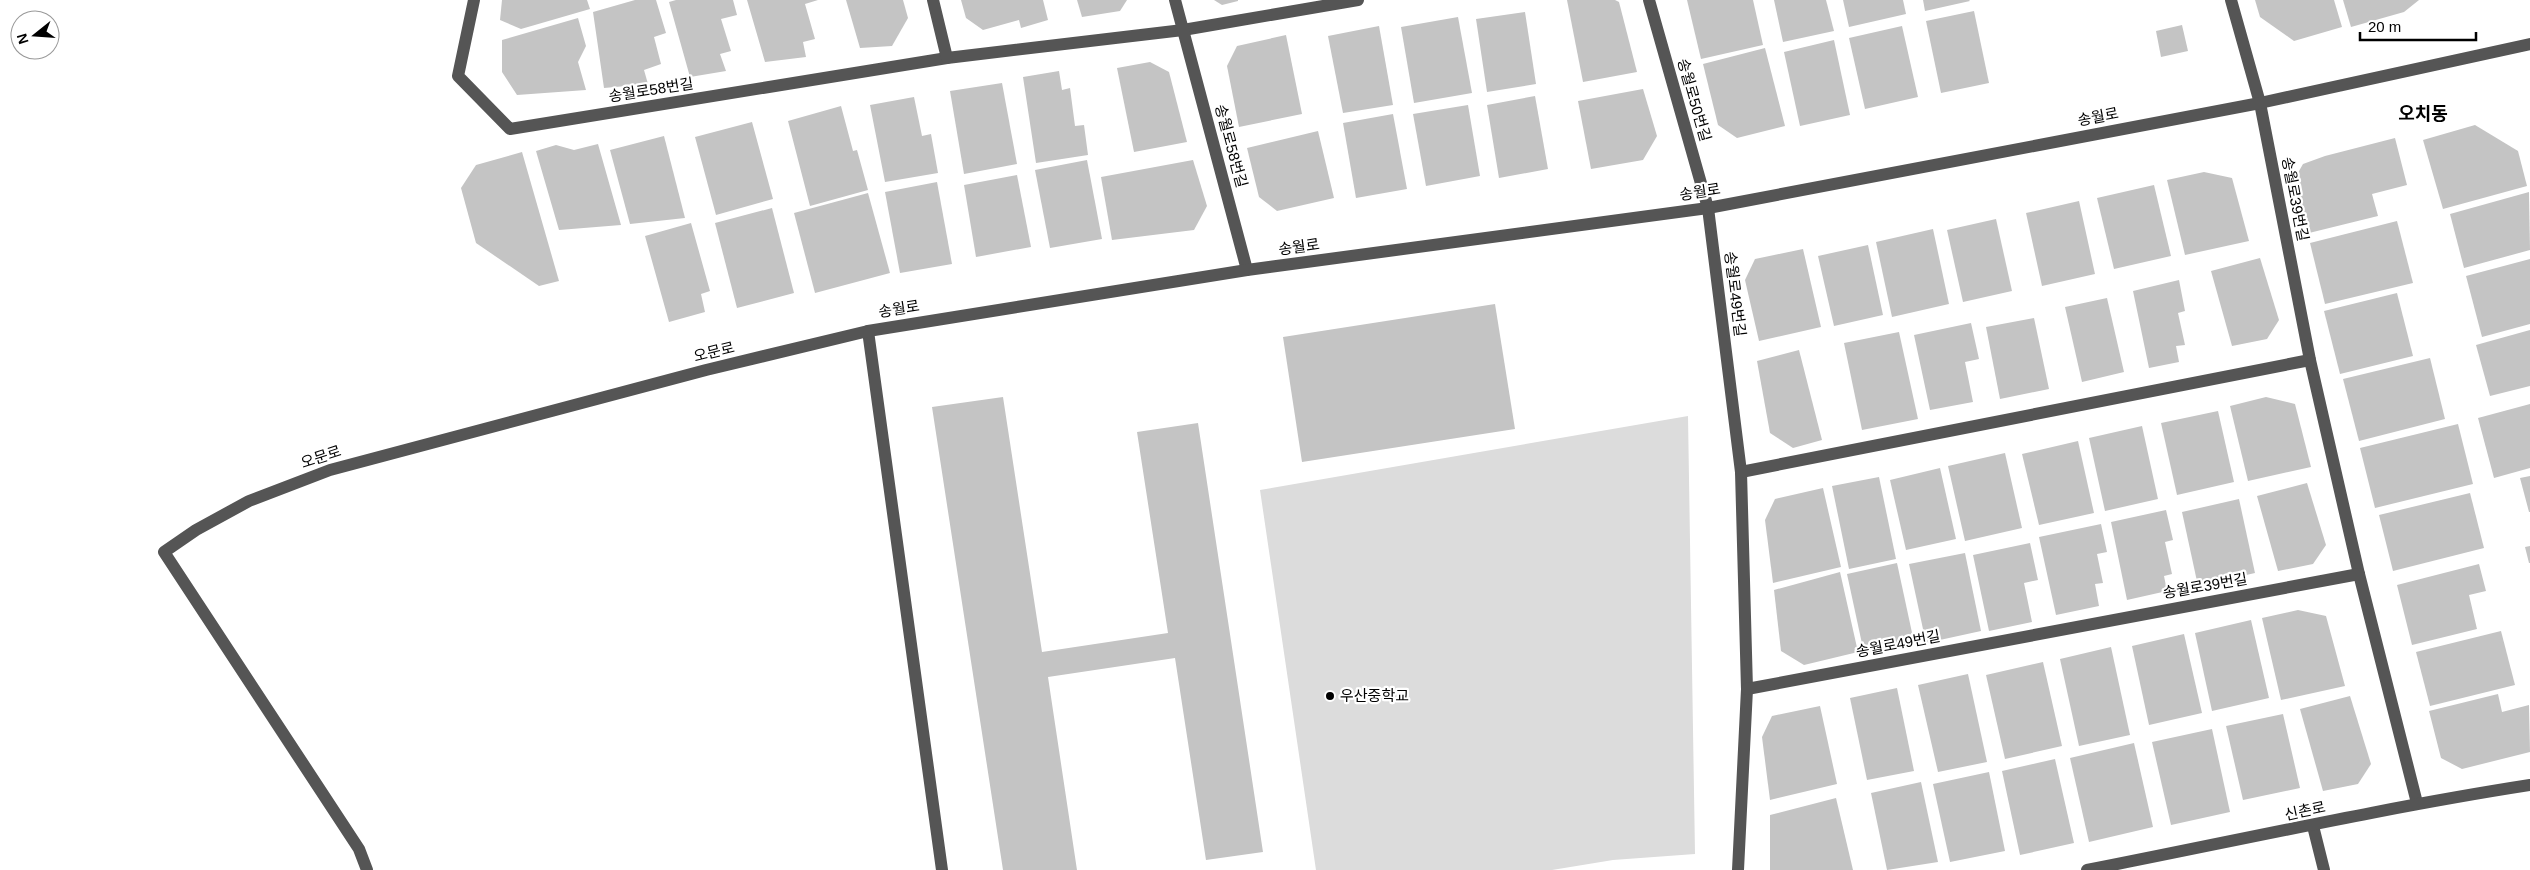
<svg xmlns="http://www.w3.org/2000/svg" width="2530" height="870" viewBox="0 0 2530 870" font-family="Helvetica,'Noto Sans KR',sans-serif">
<rect width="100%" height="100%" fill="#fff"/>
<!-- green -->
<polygon fill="#dcdcdc" points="1688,416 1695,854 1613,860 1552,870 1316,870 1260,490"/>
<!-- building -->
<g fill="#c4c4c4">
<polygon points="502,0 587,0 590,9 521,29 500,20"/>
<polygon points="635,0 656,0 666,33 654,37 661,64 644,70 648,84 604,88 593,12"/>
<polygon points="676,0 733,0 737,15 721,19 731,51 720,54 726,71 690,77 669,2"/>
<polygon points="747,0 818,0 805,4 815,39 803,42 806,57 765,62"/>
<polygon points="846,0 903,0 908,18 892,46 860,48"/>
<polygon points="961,0 1043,0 1048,20 1021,28 1019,20 983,30 966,18"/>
<polygon points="1077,0 1127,0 1120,11 1082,17"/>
<polygon points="1214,0 1238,0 1238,1 1222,5"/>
<polygon points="1567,0 1615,0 1619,2 1637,72 1583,82"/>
<polygon points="1687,0 1753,0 1763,45 1701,59"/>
<polygon points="1774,0 1826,0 1834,31 1783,42"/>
<polygon points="1843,0 1903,0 1906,14 1849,27"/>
<polygon points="1923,0 1969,0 1970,1 1925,11"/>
<polygon points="2255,0 2334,0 2342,27 2294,41 2260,17"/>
<polygon points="2343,0 2419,0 2404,12 2351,27"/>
<polygon points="1974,11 1989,83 1941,93 1926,21"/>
<polygon points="1525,12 1536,84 1487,92 1476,19"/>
<polygon points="1458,17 1472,93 1414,103 1401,27"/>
<polygon points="578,18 586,46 578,62 586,90 517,95 502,72 502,40"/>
<polygon points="2182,25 2188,51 2161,57 2156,31"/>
<polygon points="1379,26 1393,105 1343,113 1328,36"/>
<polygon points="1902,26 1918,97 1865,109 1849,38"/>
<polygon points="1286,35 1302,114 1239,127 1227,66 1237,46"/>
<polygon points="1834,40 1850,115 1800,126 1784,52"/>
<polygon points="1765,48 1785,126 1737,138 1718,125 1703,64"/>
<polygon points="1150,62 1169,72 1187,142 1134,152 1117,68"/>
<polygon points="1059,71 1062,90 1070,88 1075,126 1084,125 1088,155 1036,163 1023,77"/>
<polygon points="1002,83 1017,164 964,174 950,91"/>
<polygon points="1643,89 1657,136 1643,160 1591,169 1578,101"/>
<polygon points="1535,96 1548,169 1499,178 1487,105"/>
<polygon points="914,97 922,136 931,134 938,173 885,182 870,105"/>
<polygon points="1468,105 1480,176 1426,186 1413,114"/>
<polygon points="841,106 853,151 857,150 868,190 810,206 788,121"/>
<polygon points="1393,114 1407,189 1356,198 1343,123"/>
<polygon points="752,122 773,199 716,215 695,137"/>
<polygon points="2475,125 2518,151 2527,186 2443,209 2423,140"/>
<polygon points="1318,131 1334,198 1277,211 1259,197 1247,148"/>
<polygon points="664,136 685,218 630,224 610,150"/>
<polygon points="2395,138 2407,185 2372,194 2378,216 2309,233 2295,178 2303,164 2325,156"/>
<polygon points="598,144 621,225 559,230 536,151 556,145 574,150"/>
<polygon points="522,152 559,281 539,286 476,243 461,188 476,165"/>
<polygon points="1087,160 1102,239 1050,248 1035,170"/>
<polygon points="1193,160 1207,206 1194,230 1112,240 1101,177"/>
<polygon points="2204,172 2232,178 2249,241 2185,255 2167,180"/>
<polygon points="1017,175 1031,247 976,257 964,185"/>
<polygon points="937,182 952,264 900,273 885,192"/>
<polygon points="2154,185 2171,256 2114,269 2097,198"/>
<polygon points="2529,192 2530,250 2464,268 2450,214"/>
<polygon points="868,193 890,273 815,293 794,213"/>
<polygon points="2079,201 2095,274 2042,286 2026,213"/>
<polygon points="772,208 794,293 737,308 715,223"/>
<polygon points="1996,219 2012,291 1963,302 1947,230"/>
<polygon points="2397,221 2413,283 2325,304 2310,243"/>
<polygon points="691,223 710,291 701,294 705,312 669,322 645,236"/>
<polygon points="1933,229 1949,304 1892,317 1876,242"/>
<polygon points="1868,245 1883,315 1834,326 1818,256"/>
<polygon points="1803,249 1821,327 1759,341 1745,280 1755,259"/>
<polygon points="2260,258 2279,320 2267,339 2232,346 2211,271"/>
<polygon points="2530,259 2530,324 2482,337 2466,276"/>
<polygon points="2179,280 2185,311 2178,313 2185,345 2176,346 2179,362 2149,368 2133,291"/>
<polygon points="2397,293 2413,356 2340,374 2324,311"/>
<polygon points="2107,298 2124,372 2082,382 2065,307"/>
<polygon points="1495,304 1515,429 1302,462 1283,337"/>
<polygon points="2034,318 2049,389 2000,399 1986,327"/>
<polygon points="1971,323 1979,359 1965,362 1973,402 1930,410 1914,335"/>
<polygon points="2530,330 2530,386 2490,396 2476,345"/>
<polygon points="1899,332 1918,419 1862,430 1844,343"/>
<polygon points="1799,350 1822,440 1793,448 1770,433 1757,361"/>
<polygon points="2430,358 2445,419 2359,441 2343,379"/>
<polygon points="1003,397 1042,652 1168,633 1137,432 1198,423 1263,852 1206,860 1175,658 1048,677 1077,870 1003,870 932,407"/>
<polygon points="2266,397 2295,404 2311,467 2248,481 2230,406"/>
<polygon points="2530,404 2530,468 2494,478 2478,418"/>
<polygon points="2218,411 2234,482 2177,495 2161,423"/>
<polygon points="2458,424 2473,484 2375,508 2360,448"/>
<polygon points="2142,426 2158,499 2105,511 2089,438"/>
<polygon points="2078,441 2094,513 2039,525 2022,454"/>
<polygon points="2005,453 2022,528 1965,541 1948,466"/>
<polygon points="1940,468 1956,539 1906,550 1890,480"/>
<polygon points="2530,476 2530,512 2529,512 2520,478"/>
<polygon points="1879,477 1896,559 1849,569 1832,486"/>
<polygon points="2307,483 2326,545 2313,564 2278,571 2257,496"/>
<polygon points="1823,488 1841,567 1773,583 1765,520 1775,499"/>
<polygon points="2470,493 2484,548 2393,571 2379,515"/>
<polygon points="2239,499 2255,573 2198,586 2182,512"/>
<polygon points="2166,510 2173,540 2165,542 2172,574 2164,576 2167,591 2127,600 2111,522"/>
<polygon points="2101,524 2107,552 2097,554 2103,583 2095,584 2099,606 2056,615 2039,537"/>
<polygon points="2030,543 2038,580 2024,583 2032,622 1989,631 1973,555"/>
<polygon points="2530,546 2530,563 2529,563 2525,547"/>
<polygon points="1965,553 1981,631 1926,643 1909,564"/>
<polygon points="1897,563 1914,642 1864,653 1847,574"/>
<polygon points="2479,564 2486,591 2469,595 2477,629 2412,645 2397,585"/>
<polygon points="1840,572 1858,652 1804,665 1781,651 1774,590"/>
<polygon points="2298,610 2326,616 2345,686 2281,700 2262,618"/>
<polygon points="2251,620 2269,698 2212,711 2195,633"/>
<polygon points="2501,631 2515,685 2430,706 2416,652"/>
<polygon points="2184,634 2202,713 2149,725 2132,646"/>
<polygon points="2111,647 2130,735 2079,746 2060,659"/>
<polygon points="2043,662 2062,746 2005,759 1986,675"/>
<polygon points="1968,674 1987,762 1938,772 1918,685"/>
<polygon points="1897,688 1914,771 1867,780 1850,698"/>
<polygon points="2498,694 2502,712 2529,705 2530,752 2462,769 2441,758 2429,711"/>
<polygon points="2350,696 2371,764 2358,784 2323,791 2300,709"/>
<polygon points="1820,706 1837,784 1770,800 1762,737 1772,716"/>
<polygon points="2283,714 2300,788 2243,800 2226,726"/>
<polygon points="2212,729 2230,812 2171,825 2152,742"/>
<polygon points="2134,743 2153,827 2089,842 2070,758"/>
<polygon points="2055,759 2074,843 2020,855 2002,771"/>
<polygon points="1989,772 2005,851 1950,862 1933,784"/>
<polygon points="1921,782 1938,862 1887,870 1871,793"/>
<polygon points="1836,798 1853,870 1770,870 1770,815"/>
</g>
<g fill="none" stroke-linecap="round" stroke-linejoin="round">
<!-- minor -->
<g stroke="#555" stroke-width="12">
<polyline points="474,0 458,76 510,129 947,58 1183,30 1358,0"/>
<polyline points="933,0 947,58"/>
<polyline points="1175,0 1247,270"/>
<polyline points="1649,0 1708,208 1741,472 1747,689 1738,870"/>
<polyline points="2231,0 2260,103 2310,360 2359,574 2417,803"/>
<polyline points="868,331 942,870"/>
<polyline points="1741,472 2310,360"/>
<polyline points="1747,689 2359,574"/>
<polyline points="2313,826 2324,870"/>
<polyline points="367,870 359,849 164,552 196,530 249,501 330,470 706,370 868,331 1247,270 1708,208 2260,103 2530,44"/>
<path d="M2087 870C2235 841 2382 808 2530 785"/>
</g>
</g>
<!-- markers -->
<circle fill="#000" stroke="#fff" stroke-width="2" cx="1330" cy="696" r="5"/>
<g text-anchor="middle" stroke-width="4.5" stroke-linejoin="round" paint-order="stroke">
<!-- street labels -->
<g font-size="15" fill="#000" stroke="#fff">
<text transform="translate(651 90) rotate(-9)" y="5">송월로58번길</text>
<text transform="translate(1694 100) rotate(74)" y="5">송월로50번길</text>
<text transform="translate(2098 117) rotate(-11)" y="5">송월로</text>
<text transform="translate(1231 146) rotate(75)" y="5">송월로58번길</text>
<text transform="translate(1700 192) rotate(-9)" y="5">송월로</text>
<text transform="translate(2295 199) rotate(79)" y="5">송월로39번길</text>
<text transform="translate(1299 247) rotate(-8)" y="5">송월로</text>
<text transform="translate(1735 294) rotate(83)" y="5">송월로49번길</text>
<text transform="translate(899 309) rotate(-9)" y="5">송월로</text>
<text transform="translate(714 352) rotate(-14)" y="5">오문로</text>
<text transform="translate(321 457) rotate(-18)" y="5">오문로</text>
<text transform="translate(2205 586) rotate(-10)" y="5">송월로39번길</text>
<text transform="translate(1898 644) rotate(-11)" y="5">송월로49번길</text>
<text transform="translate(2305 811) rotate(-12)" y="5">신촌로</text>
</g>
<!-- poi labels -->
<g font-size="15" fill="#000" stroke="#fff" text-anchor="start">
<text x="1340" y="701">우산중학교</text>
</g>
<!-- quarter labels -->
<g font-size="18" font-weight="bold" fill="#000" stroke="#fff">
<text x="2423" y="120">오치동</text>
</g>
</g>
<!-- north arrow -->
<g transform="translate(35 35) rotate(253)"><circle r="24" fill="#ffffff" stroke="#999999"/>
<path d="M0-4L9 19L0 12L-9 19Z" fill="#000000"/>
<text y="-8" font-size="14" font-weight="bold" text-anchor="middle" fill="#000000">N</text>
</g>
<!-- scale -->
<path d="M2360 32v8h116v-8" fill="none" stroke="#000000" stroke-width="2.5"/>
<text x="2368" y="32" font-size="15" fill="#000000" stroke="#ffffff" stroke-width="4" paint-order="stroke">20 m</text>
</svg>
